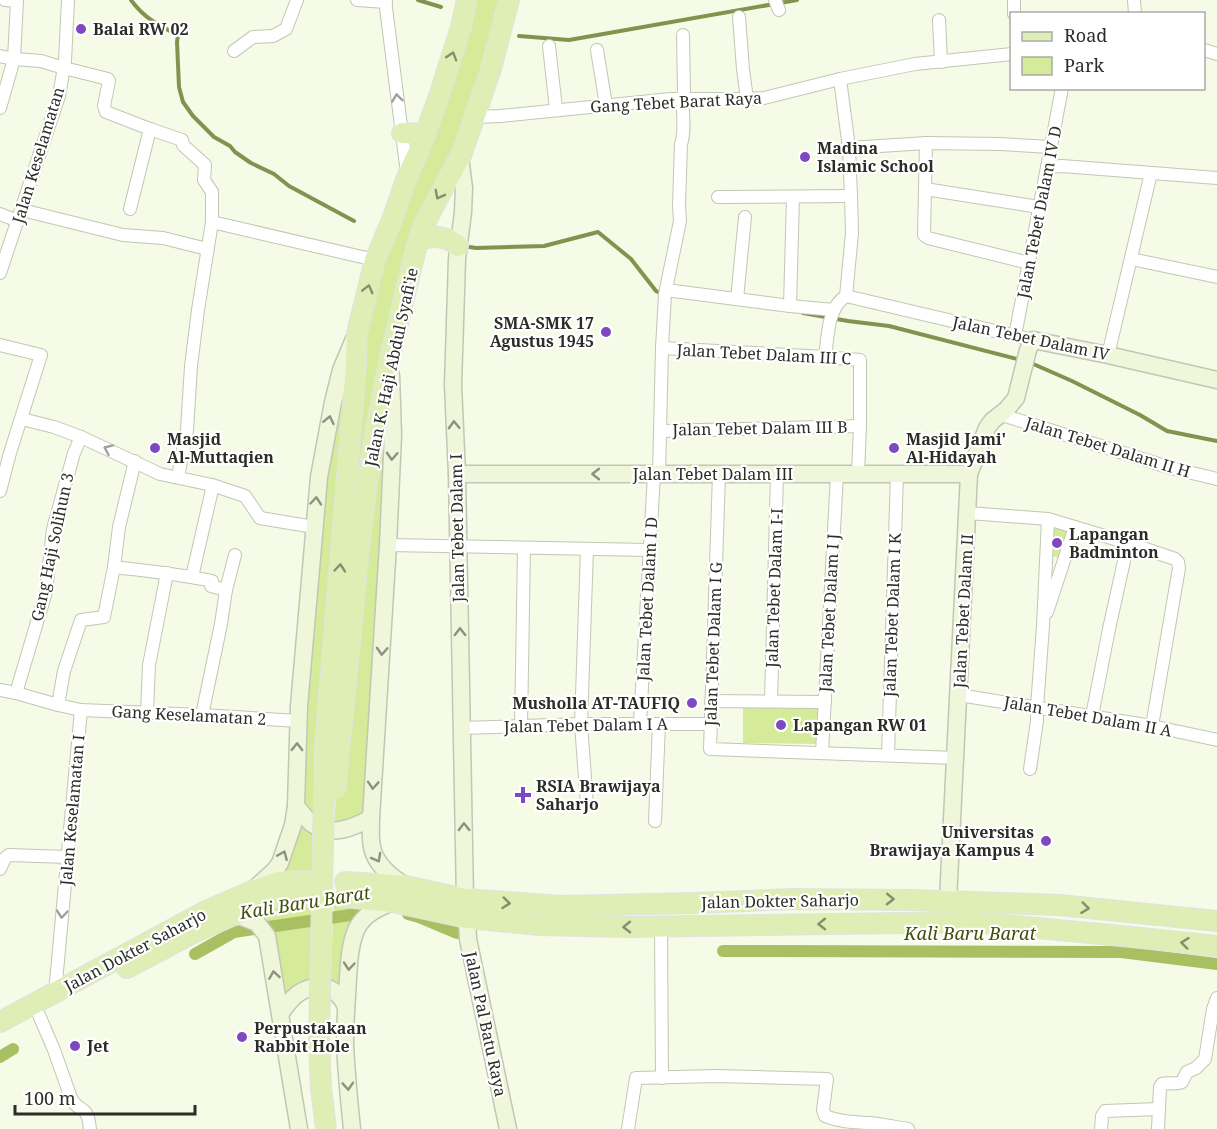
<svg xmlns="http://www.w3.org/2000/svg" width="1217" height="1129" viewBox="0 0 1217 1129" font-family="'Noto Serif',serif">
<rect width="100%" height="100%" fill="#f5fbe7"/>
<!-- green -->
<g fill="#d5eb9a">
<polygon points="466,0 509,0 441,192 390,356 371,818 334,831 337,773 321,872 295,880 275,870 283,855 333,402"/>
<polygon points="1052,527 1067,531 1061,558 1046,555"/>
<polygon points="743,703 821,707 819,744 743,743"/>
<polygon points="322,895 320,988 280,1014 271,956 249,919 269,900"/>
<polygon points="334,897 393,902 357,926 346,1007 330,992"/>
</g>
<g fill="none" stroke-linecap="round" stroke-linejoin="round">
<!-- stream -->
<g stroke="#829350" stroke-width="4">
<path d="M131 0C144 18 158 25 178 35L177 42 179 87 183 102 193 116 214 137 230 146 235 152 251 163 274 174 289 186 354 221"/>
<polyline points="418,0 441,7"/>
<polyline points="519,36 569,40 797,0"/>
<polyline points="463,246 476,248 544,246 598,232 631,259 656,291 662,294"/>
<polyline points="803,313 848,321 889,326 1021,360"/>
<polyline points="1031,363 1072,381 1140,415 1167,431 1217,441"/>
</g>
<!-- canal -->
<g stroke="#a8bf62" stroke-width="12">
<polyline points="408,914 419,917 457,933"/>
<polyline points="723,951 1121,952 1217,964"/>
<polyline points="195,954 234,932 371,912"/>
<polyline points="0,1057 13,1049"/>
</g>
<!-- street casing -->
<g stroke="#c1c7b4" stroke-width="14">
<g id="street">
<polyline points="357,0 386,2"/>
<polyline points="385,0 407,173"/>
<polyline points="775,0 779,10"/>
<polyline points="1014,0 1014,14"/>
<polyline points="1134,0 1135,14"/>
<polyline points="739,17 743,69 747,99"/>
<polyline points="939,20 941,62"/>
<polyline points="549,46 556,109"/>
<polyline points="597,50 606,105"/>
<polyline points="1204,50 1217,54"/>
<polyline points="234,51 253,37 273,36 286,29 297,0"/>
<polyline points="0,56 14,59 41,61 64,68 108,79 109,81 104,106 106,112 150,129 130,209"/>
<polyline points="0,108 14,59 17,1 5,0"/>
<polyline points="474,117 500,116 671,99 747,99 764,98 840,79 915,64 1012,54"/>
<polyline points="150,129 182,140 183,145 205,165 204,180 212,192 212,222 198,310 191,366 187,430 178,477"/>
<polyline points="926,143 924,235 928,238 1029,263"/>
<polyline points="849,148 926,143 1000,144 1051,147"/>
<polyline points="1047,167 1062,166 1217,178"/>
<polyline points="925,189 1039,207"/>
<polyline points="718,197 851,196"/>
<polyline points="22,210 123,235 163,238 207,249"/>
<polyline points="0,214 18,221"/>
<polyline points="212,222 375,260"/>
<polyline points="1131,259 1217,277"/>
<polyline points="0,273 59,96 65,61 68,0"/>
<polyline points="666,290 790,306 834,310"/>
<polyline points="846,296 1033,340"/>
<polyline points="737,299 745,217"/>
<polyline points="790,306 793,197"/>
<polyline points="1015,336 1062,88"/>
<polyline points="0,345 41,355 10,453 0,491"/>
<polyline points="662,348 825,357 860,360 860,426 858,474"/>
<polyline points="1108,355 1151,173"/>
<path d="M825 357C828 337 827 308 846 296L852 233 851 196 849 148 840 79"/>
<polyline points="999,414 1171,468 1217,479"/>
<polyline points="22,419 54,427 81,437 160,474 212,485 245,496 260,518 314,527"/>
<polyline points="660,431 860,426"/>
<path d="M659 474 662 348 665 294 680 221 679 206 681 144C687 127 680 108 684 91L683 35"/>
<polyline points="719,474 710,749 956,758"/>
<polyline points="968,513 1048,519 1128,543 1175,559 1178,562 1179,568 1152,726"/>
<polyline points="388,545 649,550"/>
<polyline points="587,549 581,724 587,805"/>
<path d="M114 567C147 571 179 574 212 581L211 586 226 590"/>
<polyline points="192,577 211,494 212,485"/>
<polyline points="1047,612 1075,527"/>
<polyline points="0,690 16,693 58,705 81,710 202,715 298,721"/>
<polyline points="16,693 46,592 53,529 74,453 81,437"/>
<polyline points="959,695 1152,726 1217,740"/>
<polyline points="711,701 825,702"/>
<polyline points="771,701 777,474"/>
<polyline points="58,705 64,671 81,620 104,617 114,567 119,527 135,461"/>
<polyline points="147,712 149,665 167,573"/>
<polyline points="202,715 221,624 226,590 235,555"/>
<polyline points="1092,716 1109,629 1128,543"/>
<polyline points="640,723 654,474"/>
<polyline points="521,726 524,548"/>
<polyline points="462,728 581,724 711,724"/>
<polyline points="822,753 837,474"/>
<polyline points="888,755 897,474"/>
<polyline points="1030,769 1037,721 1037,707 1043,626 1048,519"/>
<polyline points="655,821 659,724"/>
<polyline points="0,869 5,858 9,855 68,857"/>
<polyline points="661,926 662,1078"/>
<polyline points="55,993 81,710"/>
<path d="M39 1015 54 1050 71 1098C76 1109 82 1107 86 1113 89 1117 89 1124 90 1129"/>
<path d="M628 1129 636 1078 716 1076 827 1079 823 1110 825 1116C840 1122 853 1122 869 1123 882 1124 895 1127 908 1129"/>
<polyline points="1101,1129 1102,1116 1105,1111 1159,1109"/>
<path d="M1158 1129 1160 1087 1162 1084C1168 1082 1175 1085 1182 1082L1187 1072 1196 1068 1205 1059 1213 1009 1217 998"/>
</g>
</g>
<!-- secondary casing -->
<g stroke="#c1c7b4" stroke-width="19">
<g id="secondary">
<polyline points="460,157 464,188 463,212 457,259 453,385 457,474 465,899"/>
<path d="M391 375 393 435 388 545 371 818C371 828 370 838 372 847 375 864 392 878 406 886"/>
<polyline points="457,474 969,474"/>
<path d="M296 806C301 812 306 819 312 824 331 837 353 828 371 818"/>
<polyline points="253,890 275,870 280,863 293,825 296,806 299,706 319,477 333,402 341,370 354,339"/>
<polyline points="948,901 969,474 987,428 992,421 1006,410 1016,398 1028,350 1033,340 1108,355 1217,380"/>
<polyline points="235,914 257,923 267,936 299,1129"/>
<polyline points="467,918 468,939 508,1129"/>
<path d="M280 1014C286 1006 291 998 299 993 319 981 337 986 346 1007"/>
<path d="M352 1129C349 1100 346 1071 345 1042 345 1021 347 999 348 978 349 962 350 943 357 928 364 914 379 907 393 902"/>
</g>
</g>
<!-- primary casing -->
<g stroke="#e1e2e1" stroke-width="22">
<g id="primary">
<polyline points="402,133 426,134"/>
<path d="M418 241C433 234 446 236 458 246"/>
<polyline points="325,744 356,366 357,333 375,260 392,220 407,177 419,151 439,96 461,27 467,0"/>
<path d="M339 750C351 649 356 547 373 446 384 377 401 309 418 241L423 227 439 196 462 153 490 72 509 0"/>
<polyline points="345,882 406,886 465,899 561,906 695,903 794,899 912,900 1059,905 1217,921"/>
<polyline points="345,897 393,902 467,918 539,925 628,927 973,922 1132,937 1217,946"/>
<polyline points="127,968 195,932 269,900 283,895 308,894"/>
<polyline points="0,1022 208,910 250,892 279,882 308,881"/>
</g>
</g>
<!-- street -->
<use href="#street" stroke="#fff" stroke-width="12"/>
<!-- secondary -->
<use href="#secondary" stroke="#eff6da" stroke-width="16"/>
<!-- primary -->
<use href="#primary" stroke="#dfeeb5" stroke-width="20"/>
<!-- primary-bridge casing -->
<g stroke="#e1e2e1" stroke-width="22" stroke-linecap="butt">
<g id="primary-bridge">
<polyline points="325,744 319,1041 321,1088 326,1129"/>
<polyline points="336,789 339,750"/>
</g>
</g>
<!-- primary-bridge -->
<use href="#primary-bridge" stroke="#dfeeb5" stroke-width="20"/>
</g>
<!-- one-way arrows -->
<defs><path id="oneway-chevron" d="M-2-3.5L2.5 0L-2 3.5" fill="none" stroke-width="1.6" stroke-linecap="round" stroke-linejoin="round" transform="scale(1.5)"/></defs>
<g stroke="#858e6e">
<use href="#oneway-chevron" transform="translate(452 56) rotate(-73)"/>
<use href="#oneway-chevron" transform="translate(439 195) rotate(118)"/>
<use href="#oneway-chevron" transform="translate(368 289) rotate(-76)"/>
<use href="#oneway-chevron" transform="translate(340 568) rotate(-85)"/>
<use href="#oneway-chevron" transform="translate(890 899) rotate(1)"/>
<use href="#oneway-chevron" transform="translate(506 903) rotate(6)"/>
<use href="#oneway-chevron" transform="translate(1085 908) rotate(7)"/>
<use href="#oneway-chevron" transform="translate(822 924) rotate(179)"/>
<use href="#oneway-chevron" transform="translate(627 927) rotate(179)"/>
<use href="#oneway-chevron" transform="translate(1185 943) rotate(-174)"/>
</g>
<g stroke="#a0a09d">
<use href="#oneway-chevron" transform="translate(397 98) rotate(-97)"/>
<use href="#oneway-chevron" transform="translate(108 449) rotate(-156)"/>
<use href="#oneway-chevron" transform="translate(62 914) rotate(95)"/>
</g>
<g stroke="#8d9280">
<use href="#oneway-chevron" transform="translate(329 420) rotate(-78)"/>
<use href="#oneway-chevron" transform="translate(454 425) rotate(-92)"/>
<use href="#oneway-chevron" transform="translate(392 456) rotate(93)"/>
<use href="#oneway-chevron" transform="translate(596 474) rotate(180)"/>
<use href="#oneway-chevron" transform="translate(316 501) rotate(-85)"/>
<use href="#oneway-chevron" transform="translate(460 632) rotate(-91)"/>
<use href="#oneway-chevron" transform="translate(382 651) rotate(93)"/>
<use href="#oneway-chevron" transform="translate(297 747) rotate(-89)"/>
<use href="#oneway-chevron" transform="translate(373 785) rotate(94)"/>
<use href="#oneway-chevron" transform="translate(464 827) rotate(-91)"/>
<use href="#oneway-chevron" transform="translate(283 855) rotate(-67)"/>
<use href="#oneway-chevron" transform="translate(377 858) rotate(61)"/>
<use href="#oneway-chevron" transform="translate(349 966) rotate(95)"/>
<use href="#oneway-chevron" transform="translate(274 975) rotate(-99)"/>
<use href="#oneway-chevron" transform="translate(348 1086) rotate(86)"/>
</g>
<!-- markers -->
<g fill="#7e49c0" stroke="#fff" stroke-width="2">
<circle cx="81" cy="29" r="6"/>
<circle cx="805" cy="157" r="6"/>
<circle cx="606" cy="332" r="6"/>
<circle cx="155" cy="448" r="6"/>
<circle cx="894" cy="448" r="6"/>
<circle cx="1057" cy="543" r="6"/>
<circle cx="692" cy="703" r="6"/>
<circle cx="781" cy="725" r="6"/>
<path d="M520 786h6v6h6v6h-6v6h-6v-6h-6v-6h6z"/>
<circle cx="1046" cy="841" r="6"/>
<circle cx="242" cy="1037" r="6"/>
<circle cx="75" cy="1046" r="6"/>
</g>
<g text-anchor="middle" stroke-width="4.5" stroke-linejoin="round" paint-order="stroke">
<!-- poi labels -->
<g font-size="16" font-weight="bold" fill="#2b2d26" stroke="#fff" text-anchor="start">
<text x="93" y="35">Balai RW 02</text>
<text x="817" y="154">Madina<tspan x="817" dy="18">Islamic School</tspan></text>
<text x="594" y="329" text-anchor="end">SMA-SMK 17<tspan x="594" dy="18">Agustus 1945</tspan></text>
<text x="167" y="445">Masjid<tspan x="167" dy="18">Al-Muttaqien</tspan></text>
<text x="906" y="445">Masjid Jami'<tspan x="906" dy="18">Al-Hidayah</tspan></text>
<text x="1069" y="540">Lapangan<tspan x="1069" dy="18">Badminton</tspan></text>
<text x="680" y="709" text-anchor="end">Musholla AT-TAUFIQ</text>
<text x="793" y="731">Lapangan RW 01</text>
<text x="536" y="792">RSIA Brawijaya<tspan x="536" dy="18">Saharjo</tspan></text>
<text x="1034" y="838" text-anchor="end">Universitas<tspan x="1034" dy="18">Brawijaya Kampus 4</tspan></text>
<text x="254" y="1034">Perpustakaan<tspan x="254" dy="18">Rabbit Hole</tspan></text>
<text x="87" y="1052">Jet</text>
</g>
<!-- street labels -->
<g font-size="16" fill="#2b2d26" stroke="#fff">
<text transform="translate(676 102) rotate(-3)" y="6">Gang Tebet Barat Raya</text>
<text transform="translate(38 155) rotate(-73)" y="6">Jalan Keselamatan</text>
<text transform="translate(1039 212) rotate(-79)" y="6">Jalan Tebet Dalam IV D</text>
<text transform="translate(1031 338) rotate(12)" y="6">Jalan Tebet Dalam IV</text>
<text transform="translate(764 354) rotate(3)" y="6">Jalan Tebet Dalam III C</text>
<text transform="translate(391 367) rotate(-78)" y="6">Jalan K. Haji Abdul Syafi'ie</text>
<text transform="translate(760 428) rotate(-1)" y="6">Jalan Tebet Dalam III B</text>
<text transform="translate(1108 447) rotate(17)" y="6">Jalan Tebet Dalam II H</text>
<text x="713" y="480">Jalan Tebet Dalam III</text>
<text transform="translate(457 528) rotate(-91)" y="6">Jalan Tebet Dalam I</text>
<text transform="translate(52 547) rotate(-78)" y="6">Gang Haji Solihun 3</text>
<text transform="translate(774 588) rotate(-88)" y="6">Jalan Tebet Dalam I-I</text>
<text transform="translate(647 599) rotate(-87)" y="6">Jalan Tebet Dalam I D</text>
<text transform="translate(963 611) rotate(-87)" y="6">Jalan Tebet Dalam II</text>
<text transform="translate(829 613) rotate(-87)" y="6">Jalan Tebet Dalam I J</text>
<text transform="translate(892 615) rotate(-88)" y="6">Jalan Tebet Dalam I K</text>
<text transform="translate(713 644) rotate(-88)" y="6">Jalan Tebet Dalam I G</text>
<text transform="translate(189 715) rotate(3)" y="6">Gang Keselamatan 2</text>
<text transform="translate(1088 716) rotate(10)" y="6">Jalan Tebet Dalam II A</text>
<text transform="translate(586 725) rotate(-1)" y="6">Jalan Tebet Dalam I A</text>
<text transform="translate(72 810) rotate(-85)" y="6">Jalan Keselamatan I</text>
<text transform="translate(780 901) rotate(-1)" y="6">Jalan Dokter Saharjo</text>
<text transform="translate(135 950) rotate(-28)" y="6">Jalan Dokter Saharjo</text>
<text transform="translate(486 1024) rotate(78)" y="6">Jalan Pal Batu Raya</text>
</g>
<!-- water labels -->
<g font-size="18" font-style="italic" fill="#43500a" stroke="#fff">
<text transform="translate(305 903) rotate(-9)" y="6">Kali Baru Barat</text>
<text x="970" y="940">Kali Baru Barat</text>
</g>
</g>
<!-- legend -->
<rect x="1010" y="12" width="195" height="78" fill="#ffffff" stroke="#aaaba8" stroke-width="1.5"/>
<rect x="1022" y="32" width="30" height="9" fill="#dfeeb5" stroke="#aaaba8" stroke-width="1.5"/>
<text x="1064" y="42" font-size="18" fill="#2b2d26">Road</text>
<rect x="1022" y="57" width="30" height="18" fill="#d5eb9a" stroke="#aaaba8" stroke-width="1.5"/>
<text x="1064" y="72" font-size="18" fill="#2b2d26">Park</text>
<!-- scale -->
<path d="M15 1105v9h180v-9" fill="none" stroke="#2b2d26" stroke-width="3"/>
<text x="24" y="1105" font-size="18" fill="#2b2d26" stroke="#ffffff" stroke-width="4.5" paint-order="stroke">100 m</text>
</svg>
